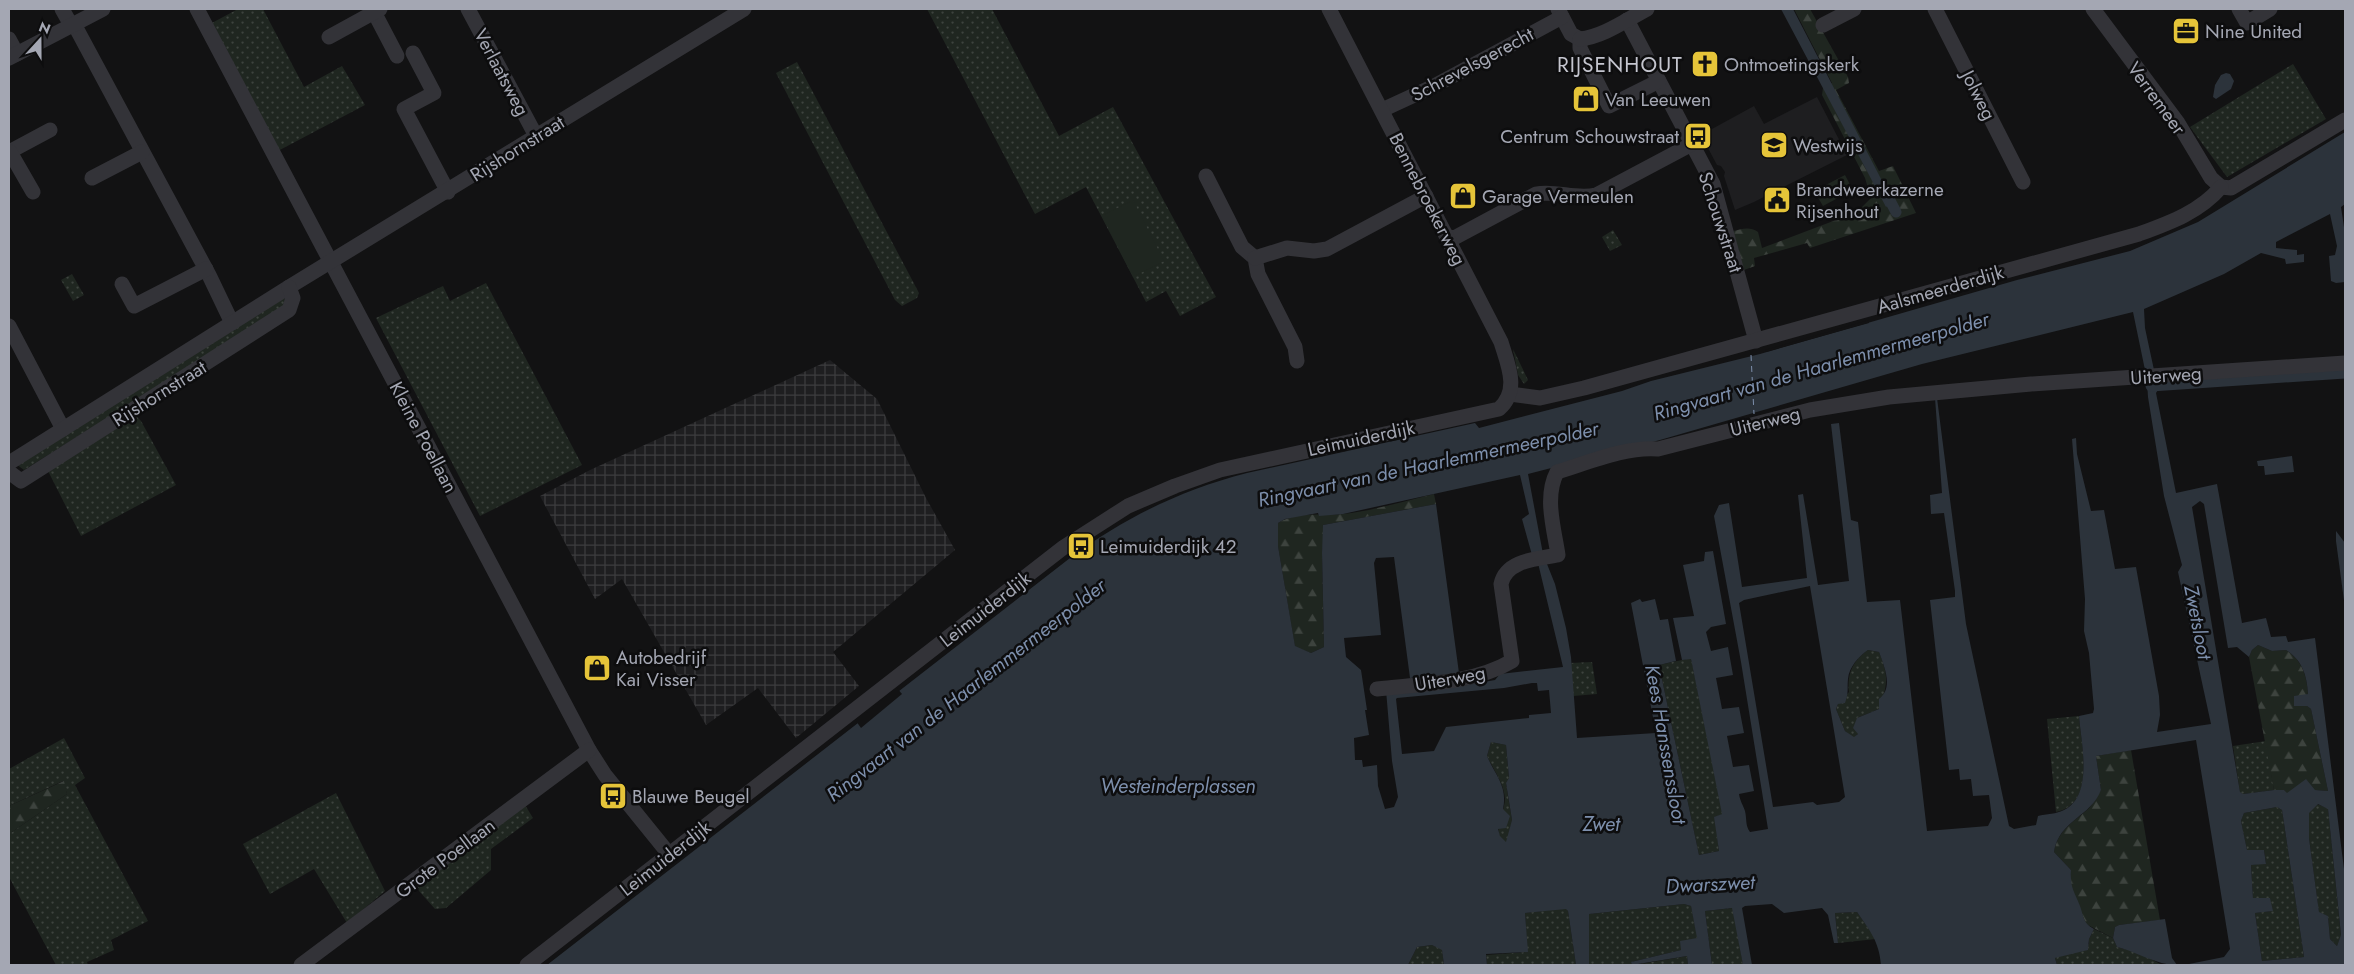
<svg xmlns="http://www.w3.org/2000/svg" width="2354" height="974" viewBox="0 0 2354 974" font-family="Jost,sans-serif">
<defs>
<pattern id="industrial-grid" width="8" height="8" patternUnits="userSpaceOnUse" patternTransform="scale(1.25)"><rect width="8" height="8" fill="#1e1e20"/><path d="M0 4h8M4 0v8" fill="none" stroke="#3c3c3e"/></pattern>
<pattern id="grass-dots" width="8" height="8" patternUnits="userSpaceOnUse" patternTransform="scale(1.25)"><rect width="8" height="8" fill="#1f2620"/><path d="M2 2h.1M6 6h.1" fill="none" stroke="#3d433e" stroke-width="1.8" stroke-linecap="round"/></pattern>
<pattern id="forest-firs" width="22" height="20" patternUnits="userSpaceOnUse" patternTransform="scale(1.25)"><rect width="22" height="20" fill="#1f2620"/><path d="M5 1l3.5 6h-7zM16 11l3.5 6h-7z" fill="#3d433e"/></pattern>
</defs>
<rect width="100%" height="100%" fill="#121213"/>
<!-- built -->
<polygon fill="#1e1e20" points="1817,97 1847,155 1754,202 1735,210 1724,176 1725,172 1721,166 1717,165 1701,135 1754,106 1764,124"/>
<!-- industrial -->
<polygon fill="url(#industrial-grid)" points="830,360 877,399 926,498 955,550 833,652 859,686 796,738 758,688 706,725 622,579 595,599 540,496 590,470"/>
<!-- grass -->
<g fill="url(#grass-dots)">
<polygon points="238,9 263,9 304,87 342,66 365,105 276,152 210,24"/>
<polygon points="927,9 992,9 1059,136 1113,107 1216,297 1180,316 1166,291 1146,302 1086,187 1035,214"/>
<polygon points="797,62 919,293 917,298 902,306 895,300 776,73"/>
<polygon points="2293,64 2326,119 2227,177 2190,127"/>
<polygon points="1613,230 1622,245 1610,251 1602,237"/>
<polygon points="72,274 84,295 73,301 61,280"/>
<polygon points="486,283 582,465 480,516 376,318 443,286 450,301"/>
<polygon points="288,294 291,303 24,470 16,464"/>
<polygon points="1513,349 1528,380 1524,384 1518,375"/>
<polygon points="136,416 141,421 176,485 81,536 47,469"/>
<path d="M1868 650 1879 652C1889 677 1888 684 1879 709L1857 718 1858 734 1854 738 1845 731 1836 709 1838 704 1849 692C1847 673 1853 661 1868 650Z"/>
<polygon points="1691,658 1723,814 1715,817 1719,851 1699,855 1659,665"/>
<polygon points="1592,662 1597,694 1573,696 1570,663"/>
<path d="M2079 716C2081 745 2097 803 2056 812L2047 719Z"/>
<polygon points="64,738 85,778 75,785 148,921 111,940 114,950 87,962 88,965 56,965 9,877 9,834 67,794 63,781 9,806 9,769"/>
<polygon points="2266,741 2274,790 2243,794 2240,793 2233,746"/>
<path d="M1491 742 1506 745 1509 779 1506 784 1512 820 1507 843C1489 835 1505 812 1505 799 1504 783 1493 769 1487 756Z"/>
<polygon points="336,793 385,891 347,923 314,869 270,894 243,844"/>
<polygon points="2317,804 2328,808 2341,936 2337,946 2330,939 2328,916 2319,913 2309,838 2309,812"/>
<polygon points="525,805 533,818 491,849 491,870 446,908 435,909 419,891 417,885"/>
<polygon points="2277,807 2282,810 2304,957 2262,961 2255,913 2272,911 2253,898 2251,865 2266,863 2264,850 2247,851 2241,821 2244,813"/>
<polygon points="1684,904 1691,906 1698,938 1681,950 1631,962 1632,965 1589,965 1589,914"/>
<polygon points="1566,908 1568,911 1576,965 1487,965 1486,955 1527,952 1525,913"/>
<polygon points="1733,908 1743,965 1712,965 1705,911"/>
<polygon points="1857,912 1876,939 1838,943 1835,913"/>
<polygon points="2094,929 2113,938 2117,947 2140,953 2162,965 2057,965 2055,958 2089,944 2089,939"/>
<polygon points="1432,945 1442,949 1444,965 1408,965 1417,947"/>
<polygon points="1687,956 1688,965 1635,965"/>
</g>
<!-- forest -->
<g fill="url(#forest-firs)">
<path d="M1794 9H1810L1848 77 1849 83 1836 90 1879 171 1893 166 1916 213 1810 248 1807 243 1754 258 1755 266 1744 270 1733 231C1743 229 1749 226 1758 232L1762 248 1857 212 1871 198 1865 178 1822 95 1823 88 1832 83Z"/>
<path d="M1434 494 1436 504 1323 525 1325 529 1322 553 1324 647 1311 653 1295 647 1278 546V523C1298 511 1322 516 1343 514 1372 511 1405 501 1434 494Z"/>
<path d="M2258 645 2272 651 2286 650C2302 660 2307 676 2308 694L2294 706H2307L2311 709 2328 791 2315 790 2286 794 2284 790H2274L2249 657 2252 650Z"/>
<path d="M2131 750 2160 920 2119 925 2115 927 2113 938 2086 924 2070 884 2071 870 2054 852C2058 830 2072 823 2087 810 2093 805 2097 796 2101 790L2096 756Z"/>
<polygon points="64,781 67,794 9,834 9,806"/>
</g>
<!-- garden -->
<g fill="#1f2620">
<polygon points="1845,175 1853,190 1823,206 1814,191"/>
<polygon points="1133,200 1164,261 1133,277 1102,216"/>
</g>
<!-- water -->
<g fill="#2c333b" fill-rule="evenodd">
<polygon points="1781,9 1793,9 1893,202 1886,207"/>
<polygon points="2226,73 2230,74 2234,81 2231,89 2216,99 2213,97 2215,85 2221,75"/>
<path d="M2345 132V204L2341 207 2345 234V282L2336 283 2331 281 2329 256 2335 255 2337 246 2330 214 2276 242V248L2297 250V255L2304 254V262L2286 264 2285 259 2261 253 2224 274 2144 309 2145 328 2154 370H2145L2133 312 1922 364 1660 440 1528 474 1543 554 1555 584 1566 628 1571 657 1577 738 1656 733 1631 603 1640 599 1642 602 1655 599 1660 620 1668 619 1676 661 1659 665 1699 855 1719 851 1714 817 1722 814 1691 659 1682 660 1673 618 1694 616 1683 565 1704 561 1705 552 1713 551 1726 624 1711 627 1706 632 1711 651 1728 647 1733 675 1716 678 1722 709 1739 707 1744 733 1727 736 1733 767 1749 765 1754 791 1739 794C1740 801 1743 805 1745 811 1747 819 1745 825 1750 832L1768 829 1741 662 1714 516 1719 505 1729 503 1742 587 1807 578 1798 495 1803 494 1818 585 1849 581 1831 424 1839 423 1851 520 1858 522 1867 602 1900 600 1927 831 1988 826 1992 818 1989 795 1973 796 1971 779 1960 780 1959 769 1949 770 1930 600 1955 597V591L1944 513 1931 514 1930 495 1942 493 1935 398H1937L1966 624 2009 826 2014 829 2036 825 2038 816C2046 814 2057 814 2064 810 2094 795 2081 743 2079 716L2093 713 2094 709 2089 653 2084 631 2085 599 2072 439 2076 438 2077 454 2091 511 2104 510 2115 569 2136 567 2159 696 2160 715 2157 732 2211 724 2178 572 2182 565 2164 496 2148 397 2147 381 2157 380 2159 388 2156 393 2176 493 2217 484 2242 623 2266 618 2271 637 2286 636 2288 642 2315 638 2345 877V965H2184L2224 957 2230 949 2196 740 2096 756 2101 790C2091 817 2059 820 2054 852L2071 870C2070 888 2074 891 2080 906 2084 917 2083 923 2094 929L2089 939 2088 950 2055 958 2057 965H1881C1879 941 1870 931 1857 912L1835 913 1838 943H1834L1828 915 1822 908 1784 913 1772 904 1745 906 1742 908 1752 965H1743L1732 908 1705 911 1712 965H1688L1687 956 1632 965 1631 962 1681 950 1680 941 1697 938 1691 906 1684 904 1589 914V965H1576L1568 911 1566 909 1525 913 1528 952 1486 954 1487 965H1444L1442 950 1432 945 1417 947 1408 965H547L1070 558C1124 518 1181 490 1247 473L1475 423 1479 428 1622 391 1651 381 1760 354 2017 280 2130 251 2198 222ZM1520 475 1529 514 1522 519 1532 555 1538 563 1563 667 1500 674 1495 680 1445 689 1386 690 1392 761 1398 797 1394 807 1385 809 1378 786 1377 765 1363 767 1362 760H1355L1354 738 1369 735 1365 710H1367L1361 670 1346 657 1344 638 1381 635 1374 563 1376 558 1394 557 1410 678 1459 673 1436 504 1323 525 1322 553 1324 647 1311 653 1295 646 1278 546V523L1285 519 1318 513 1319 516 1343 514ZM2200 501 2204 504 2228 648 2237 647 2249 657 2252 650 2258 645 2272 651 2286 650C2302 660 2307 675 2308 694L2294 696V706H2307L2311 709 2328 791 2315 790 2306 779 2287 793 2284 790H2274L2243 794 2240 792 2192 507ZM1810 586 1845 797 1839 802 1817 805 1813 802 1773 807 1739 603 1744 600ZM1868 650 1879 652C1884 666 1894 688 1879 699V709L1857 718 1853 728 1858 734 1854 737 1845 731 1836 709 1838 704 1845 703C1849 692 1847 689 1848 679 1849 667 1859 656 1868 650ZM1532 683H1537L1538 691 1549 690 1551 713 1529 715V718L1446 727 1434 751 1402 754 1396 699 1397 698 1504 688ZM1491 742 1506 745 1509 778 1506 783 1512 820 1506 842 1500 836 1498 829 1506 828 1510 816 1503 809C1508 786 1495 775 1487 756ZM2318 804 2328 809 2341 935 2337 946 2330 939 2328 916 2319 912 2309 838V813ZM2277 807 2282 810 2304 957 2262 961 2255 913 2273 911 2270 898H2253L2251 865 2266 864 2264 850H2247L2241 821 2244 813Z"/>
<polygon points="2292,456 2294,472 2265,475 2264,466 2258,466 2257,461"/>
<polygon points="2336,531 2345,543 2345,608 2336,541"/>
<path d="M2165 919 2172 958 2177 965C2156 965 2138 952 2117 947L2113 938 2115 927 2119 925Z"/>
</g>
<!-- pier -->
<g fill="#121213">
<polygon points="1869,320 1869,323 1766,352 1765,350"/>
<polygon points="897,688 902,694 861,728 856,721"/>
</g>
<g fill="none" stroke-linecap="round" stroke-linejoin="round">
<!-- canal -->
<g stroke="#2c333b" stroke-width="11">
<polyline points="1884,189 1896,212"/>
<polyline points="2151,386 2345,373"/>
</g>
<!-- ferry -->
<polyline stroke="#7d8fac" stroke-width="1" stroke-dasharray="6 5" stroke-linecap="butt" points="1751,355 1754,414"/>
<!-- minor -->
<g stroke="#333338" stroke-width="15">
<polyline points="62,9 71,25"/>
<polyline points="197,9 589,750 605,775 669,854"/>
<polyline points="468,9 536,136"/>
<polyline points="1558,9 1571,34 1580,39"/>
<polyline points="1935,9 2023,182"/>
<polyline points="2093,9 2178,123 2211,178 2221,187"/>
<polyline points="2239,9 2247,23 2270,9"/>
<polyline points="374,12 397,56"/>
<polyline points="1627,20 1713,184 1756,341"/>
<polyline points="74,24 209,275 232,323"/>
<polyline points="1823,25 1854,9"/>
<polyline points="329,37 380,9"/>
<polyline points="9,39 17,54"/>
<polyline points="1580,39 1580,48 1609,106 1659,81"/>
<path d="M1580 39C1603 37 1626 20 1647 9"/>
<polyline points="413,53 434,93 404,109 448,192"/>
<polyline points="9,58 103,9"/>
<polyline points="1382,110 1434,86 1562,17"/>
<polyline points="9,152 50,130"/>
<polyline points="10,152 33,192"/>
<polyline points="1206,176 1242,247 1255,258 1258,274 1295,347 1297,361"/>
<polyline points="92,178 142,152"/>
<polyline points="2221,187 2231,188 2345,120"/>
<path d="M1448 237 1454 238 1536 194C1556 190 1576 200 1596 195L1692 144"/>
<polyline points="1255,258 1287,248 1314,251 1327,249 1426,196"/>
<polyline points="122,284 134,306 206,269"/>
<polyline points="9,326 63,429"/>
<path d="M1510 394 1540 398 1584 388 2139 234C2169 223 2200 212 2221 187"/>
<polyline points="9,463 289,287 744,9"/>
<polyline points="9,472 21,481 289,310 293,298 289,287"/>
<path d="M1377 689C1421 684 1473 684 1512 661L1501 584C1506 560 1537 559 1558 555 1554 528 1544 497 1557 472 1587 463 1627 446 1658 449L1810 410 1889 397 2031 384 2345 363"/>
<polyline points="301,965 589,750"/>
<path d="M527 965 1064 547 1128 506 1175 486 1220 470 1499 409C1520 390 1508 365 1501 342L1329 9"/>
</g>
</g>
<!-- icons -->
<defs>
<g id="office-square" transform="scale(1.4375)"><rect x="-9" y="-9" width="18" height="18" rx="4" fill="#e5c439" stroke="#0d0d0e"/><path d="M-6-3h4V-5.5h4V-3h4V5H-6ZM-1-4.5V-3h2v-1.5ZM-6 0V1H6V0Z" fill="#111"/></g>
<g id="church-square" transform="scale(1.4375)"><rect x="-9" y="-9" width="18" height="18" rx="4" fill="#e5c439" stroke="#0d0d0e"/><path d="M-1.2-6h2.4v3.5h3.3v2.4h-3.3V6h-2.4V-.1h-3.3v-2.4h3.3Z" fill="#111"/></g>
<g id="shop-square" transform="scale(1.4375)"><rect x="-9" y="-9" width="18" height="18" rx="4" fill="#e5c439" stroke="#0d0d0e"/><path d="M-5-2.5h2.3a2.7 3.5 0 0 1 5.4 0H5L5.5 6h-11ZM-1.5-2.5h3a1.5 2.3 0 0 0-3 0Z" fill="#111"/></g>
<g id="bus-square" transform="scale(1.4375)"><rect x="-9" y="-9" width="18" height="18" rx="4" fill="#e5c439" stroke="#0d0d0e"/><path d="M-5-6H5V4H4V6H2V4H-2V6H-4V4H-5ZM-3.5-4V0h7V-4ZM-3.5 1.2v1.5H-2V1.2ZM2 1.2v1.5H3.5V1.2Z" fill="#111"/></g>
<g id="school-square" transform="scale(1.4375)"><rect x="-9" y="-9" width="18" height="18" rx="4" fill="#e5c439" stroke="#0d0d0e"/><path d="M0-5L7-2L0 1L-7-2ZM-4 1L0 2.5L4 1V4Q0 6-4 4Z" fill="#111"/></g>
<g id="civic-square" transform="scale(1.4375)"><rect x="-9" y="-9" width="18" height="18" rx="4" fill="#e5c439" stroke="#0d0d0e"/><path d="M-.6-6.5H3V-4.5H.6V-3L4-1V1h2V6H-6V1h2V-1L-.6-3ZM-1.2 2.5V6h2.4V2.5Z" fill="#111"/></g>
</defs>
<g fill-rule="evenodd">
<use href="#office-square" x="2186" y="31"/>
<use href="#church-square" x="1705" y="64"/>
<use href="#shop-square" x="1586" y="99"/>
<use href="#bus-square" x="1698" y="136"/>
<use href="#school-square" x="1774" y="145"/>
<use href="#shop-square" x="1463" y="196"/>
<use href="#civic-square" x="1777" y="200"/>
<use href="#bus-square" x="1081" y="546"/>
<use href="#shop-square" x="597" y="668"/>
<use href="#bus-square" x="613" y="796"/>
</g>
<g text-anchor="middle" stroke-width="5" stroke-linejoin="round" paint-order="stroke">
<!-- poi labels -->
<g font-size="19" fill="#a4a7b3" stroke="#0d0d0e" text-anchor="start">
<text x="2205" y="38">Nine United</text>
<text x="1724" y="71">Ontmoetingskerk</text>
<text x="1605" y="106">Van Leeuwen</text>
<text x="1679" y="143" text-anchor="end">Centrum Schouwstraat</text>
<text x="1793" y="152">Westwijs</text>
<text x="1796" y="196">Brandweerkazerne<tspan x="1796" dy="22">Rijsenhout</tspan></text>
<text x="1482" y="203">Garage Vermeulen</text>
<text x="1100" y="553">Leimuiderdijk 42</text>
<text x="616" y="664">Autobedrijf<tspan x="616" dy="22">Kai Visser</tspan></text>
<text x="632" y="803">Blauwe Beugel</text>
</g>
<!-- street labels -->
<g font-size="19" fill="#a4a7b3" stroke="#0d0d0e">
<text transform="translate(1472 64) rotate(-28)" y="7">Schrevelsgerecht</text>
<text transform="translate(502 72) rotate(62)" y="7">Verlaatsweg</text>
<text transform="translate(1979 95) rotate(63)" y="7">Jolweg</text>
<text transform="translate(2157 98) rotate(54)" y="7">Verremeer</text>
<text transform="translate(517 148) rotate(-32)" y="7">Rijshornstraat</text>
<text transform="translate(1428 199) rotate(63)" y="7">Bennebroekerweg</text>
<text transform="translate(1721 222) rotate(72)" y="7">Schouwstraat</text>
<text transform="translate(1940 289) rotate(-16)" y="7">Aalsmeerderdijk</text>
<text transform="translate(2166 375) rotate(-4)" y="7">Uiterweg</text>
<text transform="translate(159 393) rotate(-32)" y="7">Rijshornstraat</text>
<text transform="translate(1765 421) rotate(-14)" y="7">Uiterweg</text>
<text transform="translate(424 437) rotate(62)" y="7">Kleine Poellaan</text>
<text transform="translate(1361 438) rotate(-12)" y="7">Leimuiderdijk</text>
<text transform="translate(985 609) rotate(-38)" y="7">Leimuiderdijk</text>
<text transform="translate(1450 678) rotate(-10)" y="7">Uiterweg</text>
<text transform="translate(445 858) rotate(-37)" y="7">Grote Poellaan</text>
<text transform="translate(665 858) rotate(-38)" y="7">Leimuiderdijk</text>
</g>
<!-- water labels -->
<g font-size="20" font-style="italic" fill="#7d8fac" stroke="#0d0d0e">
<text transform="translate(1821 366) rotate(-16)" y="7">Ringvaart van de Haarlemmermeerpolder</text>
<text transform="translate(1428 464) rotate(-12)" y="7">Ringvaart van de Haarlemmermeerpolder</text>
<text transform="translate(2198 622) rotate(79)" y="7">Zwetsloot</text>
<text transform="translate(966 690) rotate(-38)" y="7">Ringvaart van de Haarlemmermeerpolder</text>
<text transform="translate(1666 744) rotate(80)" y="7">Kees Hanssenssloot</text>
<text x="1178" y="793">Westeinderplassen</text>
<text x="1601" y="831">Zwet</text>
<text transform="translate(1710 884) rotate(-3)" y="7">Dwarszwet</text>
</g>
<!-- quarter labels -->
<g font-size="21" letter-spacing="1" fill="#c5c6cf" stroke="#0d0d0e">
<text x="1620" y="72">RIJSENHOUT</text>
</g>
</g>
<!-- border -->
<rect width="2354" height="974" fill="none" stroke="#a4a7b3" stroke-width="20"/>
<!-- north arrow -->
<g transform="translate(40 40) rotate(21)" stroke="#0d0d0e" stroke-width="4" paint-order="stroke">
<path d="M0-4L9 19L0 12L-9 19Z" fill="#a4a7b3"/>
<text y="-8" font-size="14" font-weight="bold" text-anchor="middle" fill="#a4a7b3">N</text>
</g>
</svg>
